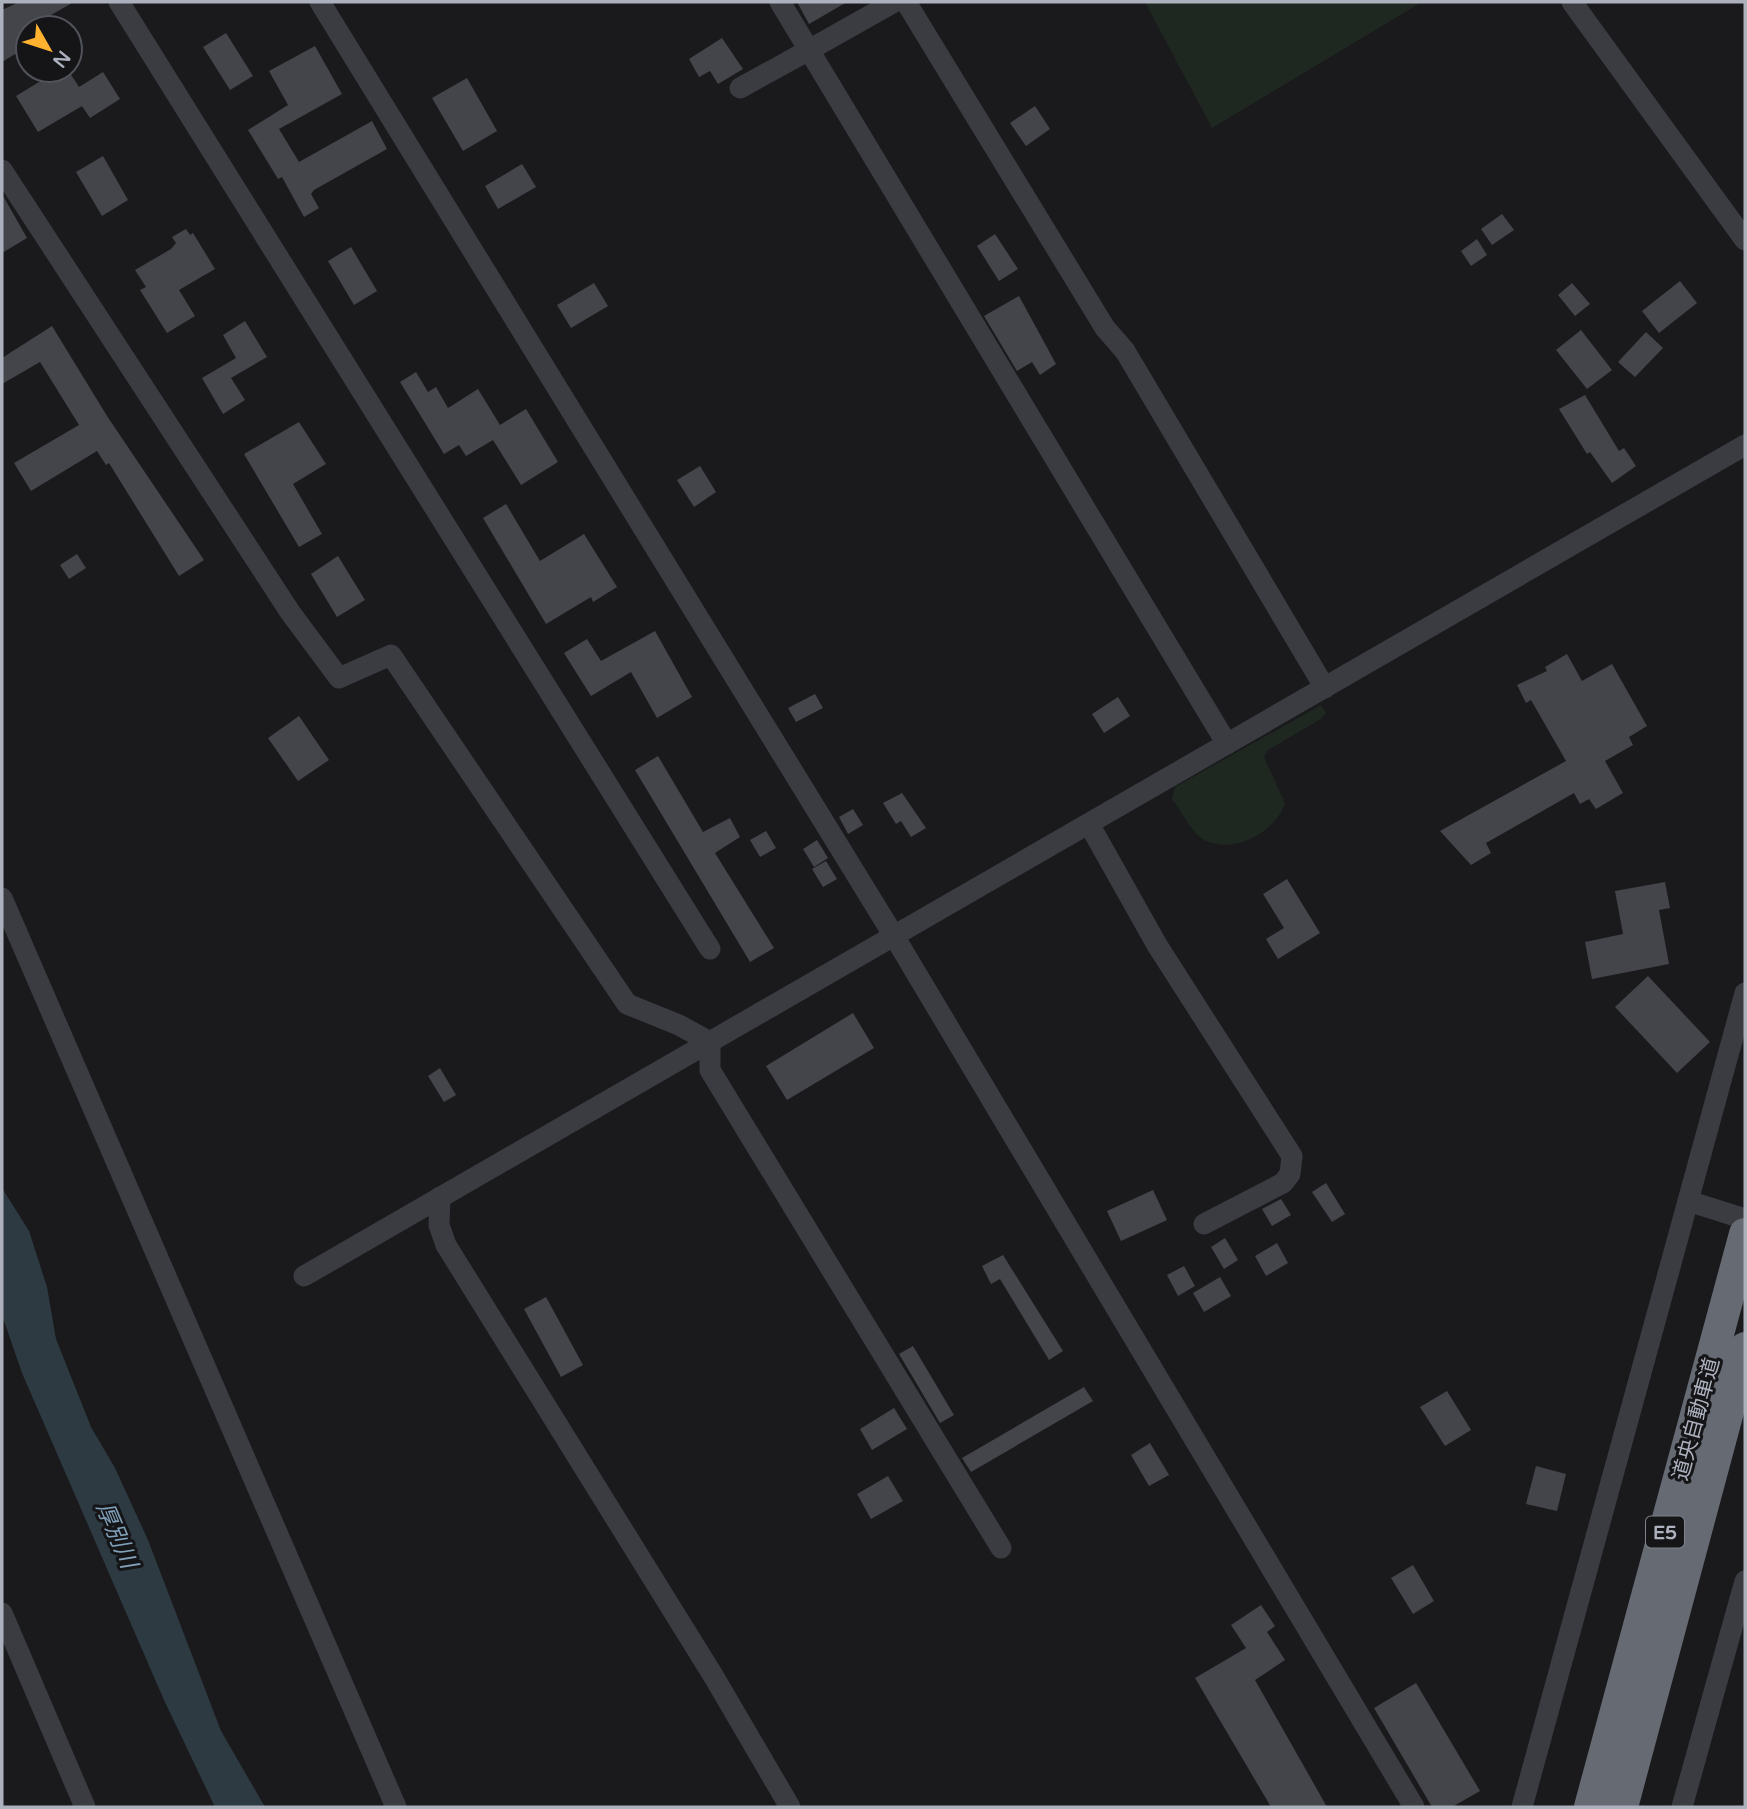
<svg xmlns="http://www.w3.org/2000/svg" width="1747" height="1809" viewBox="0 0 1747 1809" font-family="'Varela Round','Noto Sans JP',sans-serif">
<rect width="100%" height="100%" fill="#1a1a1d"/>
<!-- green -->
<g fill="#1f2820">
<polygon points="1145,2 1422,2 1212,128"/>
<path d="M1321 705 1326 713 1321 719 1268 750 1264 757 1285 803C1276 833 1230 857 1201 838 1190 830 1181 810 1172 799L1175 787Z"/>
</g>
<!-- water -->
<polygon fill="#2e3a42" points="2,1188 29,1231 47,1287 56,1339 91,1427 115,1468 148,1540 221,1731 265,1807 215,1807 164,1700 22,1373 2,1315"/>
<!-- building -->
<g fill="#44454a">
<polygon points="19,2 74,2 28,28 18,36 25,48 2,62 2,10"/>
<polygon points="797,2 847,2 809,24"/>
<polygon points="226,33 253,76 230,90 203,47"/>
<polygon points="722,38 743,69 718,84 710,71 699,77 689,59"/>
<polygon points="315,46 342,94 279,129 299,162 372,121 387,149 314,190 311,194 319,208 304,217 282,177 278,179 248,130 288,105 269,71"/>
<polygon points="68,70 79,87 103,72 120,99 90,118 82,106 38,132 16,96 44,79 46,83"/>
<polygon points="467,78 497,131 463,151 432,98"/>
<polygon points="1035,106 1050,129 1026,146 1010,123"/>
<polygon points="103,156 128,200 102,216 76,172"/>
<polygon points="522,164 536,187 498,209 485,186"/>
<polygon points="2,194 27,238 2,253"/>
<polygon points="1502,214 1514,230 1492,245 1481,229"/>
<polygon points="186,229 190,235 193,233 215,269 179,290 195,316 167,333 140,290 146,287 135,270 171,249 176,243 172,237"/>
<polygon points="995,234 1018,269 999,281 977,246"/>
<polygon points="1477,239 1487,255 1471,266 1461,251"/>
<polygon points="351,247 377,291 354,305 328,261"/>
<polygon points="1680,281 1697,303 1659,333 1642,311"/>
<polygon points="594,283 608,306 571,328 557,305"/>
<polygon points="1572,283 1590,304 1575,316 1558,295"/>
<polygon points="1019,296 1056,364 1040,375 1032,362 1017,371 984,316"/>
<polygon points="245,321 267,357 231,378 245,400 223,414 202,378 236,358 223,335"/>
<polygon points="52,326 107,416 204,560 179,576 109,463 106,465 97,451 31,491 14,463 79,425 40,362 2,384 2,358"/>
<polygon points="1581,330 1612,370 1587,389 1556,350"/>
<polygon points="1646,332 1663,348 1635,377 1618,362"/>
<polygon points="416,372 428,392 436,387 448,408 478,389 500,425 526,409 558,462 521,485 493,440 466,456 459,445 444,454 400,382"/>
<polygon points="1585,395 1619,451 1624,448 1636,466 1612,483 1590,452 1587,454 1559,409"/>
<polygon points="299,422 326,464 293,484 322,534 299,547 244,454"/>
<polygon points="700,466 716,492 694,507 677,480"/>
<polygon points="506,504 540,561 584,534 617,587 593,602 591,597 546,624 483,518"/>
<polygon points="77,554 86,568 69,579 60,565"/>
<polygon points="338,556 365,600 337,617 311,574"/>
<polygon points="655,631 692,697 657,718 631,672 591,696 564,653 587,639 601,661"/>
<polygon points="1567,654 1582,681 1612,664 1647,726 1629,737 1633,745 1605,761 1623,793 1596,809 1589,799 1580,804 1574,793 1486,843 1491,853 1471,865 1440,831 1566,761 1531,700 1526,703 1517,685 1547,671 1545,667"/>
<polygon points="815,694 823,708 796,722 788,708"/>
<polygon points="1118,697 1130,716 1104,733 1092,714"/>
<polygon points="299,716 329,760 298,781 268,738"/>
<polygon points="658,756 703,832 730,818 740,837 715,853 774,948 750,962 635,770"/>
<polygon points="902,793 926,828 911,837 901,821 896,824 883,803"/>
<polygon points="853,809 863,825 848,834 839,817"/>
<polygon points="766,831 776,848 760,857 750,840"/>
<polygon points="817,840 828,858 814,867 803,849"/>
<polygon points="826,861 837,879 823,887 812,869"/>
<polygon points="1287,879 1320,933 1278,959 1266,939 1284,928 1263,894"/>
<polygon points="1665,882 1670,908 1659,910 1669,964 1592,979 1585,942 1623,934 1615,891"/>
<polygon points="1648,976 1710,1042 1677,1073 1615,1007"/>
<polygon points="853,1013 874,1048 787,1100 766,1066"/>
<polygon points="440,1068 456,1095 444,1102 428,1076"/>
<polygon points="1326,1183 1345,1214 1332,1222 1312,1192"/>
<polygon points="1153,1190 1167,1220 1121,1241 1107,1211"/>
<polygon points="1281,1199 1291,1215 1272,1226 1262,1209"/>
<polygon points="1225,1238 1238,1260 1224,1269 1211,1247"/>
<polygon points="1277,1243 1288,1263 1266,1276 1255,1256"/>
<polygon points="1003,1255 1063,1351 1049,1360 1000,1279 991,1284 982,1266"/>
<polygon points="1184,1266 1195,1286 1178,1296 1167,1275"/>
<polygon points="1220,1277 1231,1296 1204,1312 1193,1293"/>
<polygon points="546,1297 583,1365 561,1377 524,1309"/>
<polygon points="913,1346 954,1415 940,1423 899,1354"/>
<polygon points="1084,1387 1093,1401 971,1472 962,1458"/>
<polygon points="1447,1391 1471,1430 1445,1446 1420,1407"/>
<polygon points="894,1408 907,1429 872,1450 860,1429"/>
<polygon points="1150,1443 1169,1475 1149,1486 1131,1455"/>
<polygon points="1536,1466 1566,1474 1557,1511 1526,1504"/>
<polygon points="888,1476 903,1501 871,1519 857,1494"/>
<polygon points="1413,1565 1434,1601 1413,1614 1391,1578"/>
<polygon points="1261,1605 1275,1626 1267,1632 1285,1660 1255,1680 1327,1807 1271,1807 1195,1678 1246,1648 1231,1625"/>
<polygon points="1416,1683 1480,1791 1452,1807 1432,1807 1374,1708"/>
</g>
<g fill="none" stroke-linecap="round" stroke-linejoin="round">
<!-- minor -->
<g stroke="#3a3c42" stroke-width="21">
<polyline points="119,2 710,949"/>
<polyline points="320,2 894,936 1414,1807"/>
<polyline points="780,2 809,50 894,2"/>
<polyline points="906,2 1105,328 1125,351 1325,688"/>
<polyline points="1572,2 1745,240"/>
<polyline points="740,88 809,50 1227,744"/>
<polyline points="2,170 290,612 339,678 391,655 627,1004 679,1025 710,1042 710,1070 1001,1548"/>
<polyline points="1089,824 1157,945 1292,1156 1290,1174 1283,1183 1204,1224"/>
<polyline points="2,898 396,1807"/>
<polyline points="440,1197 439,1225 446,1245 714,1677 790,1807"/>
<polyline points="1688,1201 1745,1219"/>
<polyline points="304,1276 1745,445"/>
<polyline points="2,1613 85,1807"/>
<polyline points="1522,1807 1745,993"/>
<polyline points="1682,1807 1745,1581"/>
</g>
<!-- highway -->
<g stroke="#666a73" stroke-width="32">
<polyline points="1590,1807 1745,1234"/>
<polyline points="1622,1807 1745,1348"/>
</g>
</g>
<g text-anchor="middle" stroke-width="6" stroke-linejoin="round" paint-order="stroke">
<!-- shield labels -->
<rect fill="#151518" stroke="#7f828c" stroke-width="2" x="1646" y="1516.5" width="38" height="31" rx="5"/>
<g font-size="19" font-weight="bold" fill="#acb1bd">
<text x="1665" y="1539">E5</text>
</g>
<!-- street labels -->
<g font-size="21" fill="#acb1bd" stroke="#151518">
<text transform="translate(1696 1419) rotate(-75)" y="7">道央自動車道</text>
</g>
<!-- water labels -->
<g font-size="23" font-style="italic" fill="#81a1ba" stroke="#151518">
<text transform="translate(117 1535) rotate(67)" y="8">厚別川</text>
</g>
</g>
<!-- border -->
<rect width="1747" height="1809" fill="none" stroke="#acb1bd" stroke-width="7"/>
<!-- north arrow -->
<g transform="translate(49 49) rotate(129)"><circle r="33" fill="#151518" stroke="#51535a" stroke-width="2"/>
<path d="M0-5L12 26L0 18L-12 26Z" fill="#ffb22f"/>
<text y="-10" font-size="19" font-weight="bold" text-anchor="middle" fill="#acb1bd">N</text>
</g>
</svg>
